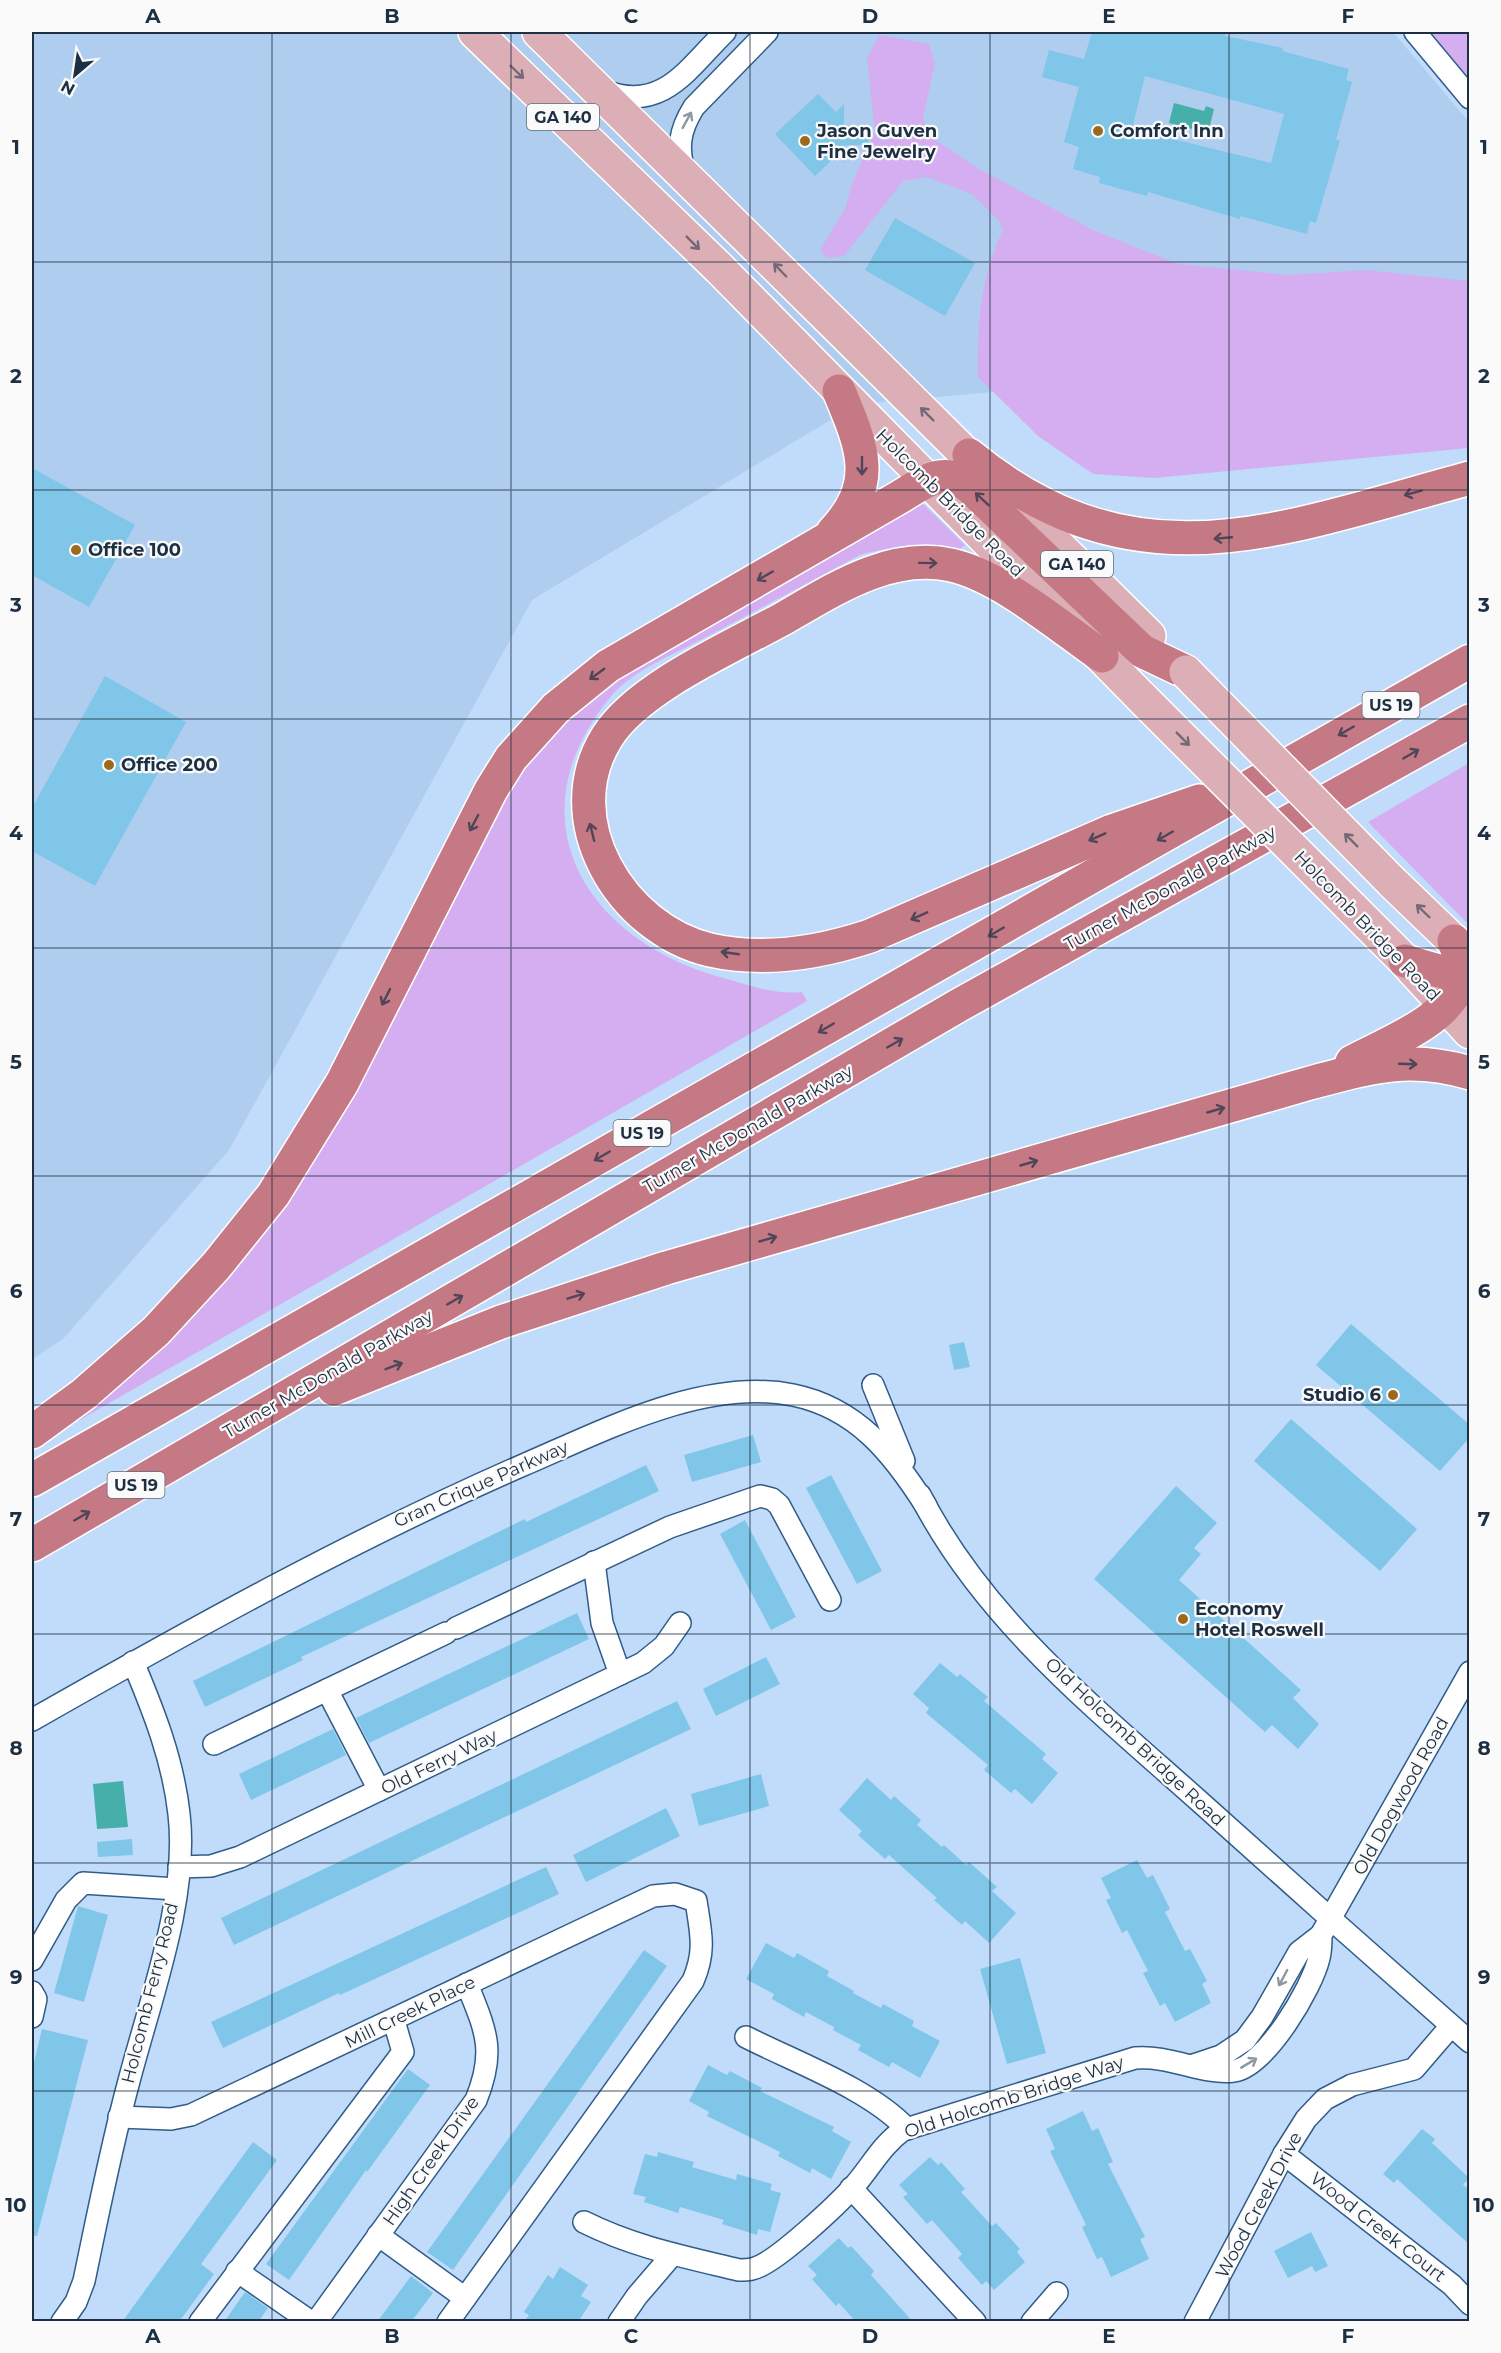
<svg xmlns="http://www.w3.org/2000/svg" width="1501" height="2353" viewBox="0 0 1501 2353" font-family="Montserrat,sans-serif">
<rect width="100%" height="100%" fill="#c0dcfa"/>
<!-- built -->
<polygon fill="#afcdee" points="32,32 1393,32 1469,122 1469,350 857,404 532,600 229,1150 63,1339 32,1359"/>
<!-- green -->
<g fill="#d4aef0">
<polygon points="1431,32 1469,32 1469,78"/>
<path d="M879 35 929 44 935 64 923 117 928 135 979 169 1093 230 1178 264 1289 275 1365 270 1469 281V448L1155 478 1093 474 1038 436 978 377C978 317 979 286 1003 229L998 220 973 195 927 177 903 181 844 256 827 258 820 250 845 209 852 184 875 132 867 58Z"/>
<path d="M921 502 965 545 960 549C925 542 894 545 860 555 809 582 759 609 708 636 679 652 633 670 612 695 510 817 584 940 723 978 748 985 776 995 802 992L807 1001 78 1421 74 1413 204 1293 506 779 572 705Z"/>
<polygon points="1469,763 1469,925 1368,822"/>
</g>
<!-- water -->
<g fill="#46afa9">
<polygon points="1174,103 1204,111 1206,106 1214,109 1208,133 1169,123"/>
<polygon points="123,1781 128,1827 97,1829 93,1784"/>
</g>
<!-- building -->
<g fill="#7fc6e8" fill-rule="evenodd">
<path d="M1092 32H1226L1225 36 1283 48 1282 51 1349 69 1346 80 1352 82 1336 140H1340L1316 223 1310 221 1307 234 1240 216V219L1148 192 1147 196 1099 183 1100 177 1073 169 1079 147 1064 142 1079 87 1042 77 1049 50 1084 59ZM1145 76 1284 114 1271 163 1132 129Z"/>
<polygon points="818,94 836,112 844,104 844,125 869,126 869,145 845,145 845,163 837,155 815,176 775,134"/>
<polygon points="895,218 975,263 945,316 865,270"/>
<polygon points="32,468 135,525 89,607 32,575"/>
<polygon points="105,676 186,722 95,886 32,851 32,808"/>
<polygon points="1351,1324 1470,1425 1470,1437 1440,1471 1316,1365"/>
<polygon points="964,1342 970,1367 954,1370 949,1345"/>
<polygon points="1291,1419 1417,1529 1380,1571 1254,1461"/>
<polygon points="753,1435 761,1462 692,1482 684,1455"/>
<polygon points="646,1465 659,1491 301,1657 303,1660 205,1707 193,1681 525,1519 526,1522"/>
<polygon points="831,1475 882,1571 857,1584 806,1488"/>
<polygon points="1176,1486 1217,1523 1194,1548 1201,1554 1179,1580 1301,1690 1293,1698 1319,1724 1298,1749 1272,1725 1265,1732 1094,1579"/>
<polygon points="745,1520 796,1617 771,1630 720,1534"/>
<polygon points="577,1613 589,1639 369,1743 356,1718"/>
<polygon points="766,1657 780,1684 716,1716 703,1689"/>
<polygon points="940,1663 957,1677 960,1674 988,1697 984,1701 1046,1754 1042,1759 1058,1773 1032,1804 1015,1789 1011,1793 984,1770 988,1765 926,1713 929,1708 913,1694"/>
<polygon points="677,1701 691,1729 234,1945 221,1918"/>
<polygon points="333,1729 346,1755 251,1800 239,1774"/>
<polygon points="761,1774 769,1806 699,1826 691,1794"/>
<polygon points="867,1778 891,1800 894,1796 921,1820 917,1825 942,1847 944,1845 966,1865 969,1862 997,1887 992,1891 1016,1913 989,1943 965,1921 962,1925 934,1900 937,1898 889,1855 885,1859 858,1835 862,1831 839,1810"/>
<polygon points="666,1808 680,1836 586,1882 573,1855"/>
<polygon points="132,1839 133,1855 98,1857 97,1842"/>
<polygon points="1137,1860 1147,1878 1153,1875 1170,1909 1165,1912 1185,1951 1190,1949 1207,1981 1202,1984 1211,2003 1175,2022 1165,2003 1160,2006 1143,1973 1148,1971 1127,1930 1122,1933 1106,1900 1111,1898 1101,1878"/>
<polygon points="546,1867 559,1894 340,1995 339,1993 223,2048 211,2022"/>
<polygon points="78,1906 108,1915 84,2002 54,1993"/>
<polygon points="766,1943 794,1958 797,1953 829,1971 827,1976 854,1991 853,1993 881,2008 883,2004 914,2021 912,2026 940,2041 920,2078 892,2062 889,2067 858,2050 861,2045 833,2030 834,2027 806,2012 804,2017 772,1999 774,1994 746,1979"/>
<polygon points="644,1950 667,1966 453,2270 427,2252"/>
<polygon points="1020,1958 1046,2053 1007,2064 980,1969"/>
<polygon points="42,2029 88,2040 37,2236 32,2236 32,2071"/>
<polygon points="708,2065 727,2075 730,2071 762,2088 760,2091 834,2127 832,2131 851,2142 831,2179 812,2168 810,2173 778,2156 780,2152 707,2116 709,2112 689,2101"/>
<polygon points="408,2069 430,2085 367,2172 366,2170 289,2280 266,2264"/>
<polygon points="1083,2111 1092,2131 1098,2128 1113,2162 1108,2164 1145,2237 1140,2239 1149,2259 1111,2277 1102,2257 1097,2259 1082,2227 1086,2225 1050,2151 1055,2149 1046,2129"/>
<polygon points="1422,2129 1435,2139 1432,2143 1469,2178 1463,2185 1470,2190 1470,2245 1397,2179 1394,2183 1383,2174"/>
<polygon points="253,2142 277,2160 201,2264 214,2274 179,2322 122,2322"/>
<polygon points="658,2152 694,2162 692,2167 736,2180 737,2174 772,2184 770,2190 781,2193 770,2232 758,2229 757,2235 722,2224 724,2220 680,2207 678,2213 644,2202 646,2197 633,2194 645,2154 657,2157"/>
<polygon points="930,2157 938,2165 941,2162 965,2189 961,2192 992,2226 996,2223 1020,2249 1017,2252 1025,2262 994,2290 986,2281 982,2285 958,2258 962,2254 932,2220 927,2224 903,2197 908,2194 899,2185"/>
<polygon points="1311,2232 1328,2266 1315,2272 1312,2266 1288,2278 1274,2251"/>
<polygon points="839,2238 848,2248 851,2246 874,2271 871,2275 913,2322 856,2322 839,2303 836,2306 812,2279 817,2275 808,2266"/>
<polygon points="560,2267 588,2285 581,2296 591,2302 578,2322 524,2322 529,2315 524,2312 548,2275 553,2279"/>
<polygon points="411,2276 433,2293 411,2322 377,2322"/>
<polygon points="245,2292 268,2308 258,2322 224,2322"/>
</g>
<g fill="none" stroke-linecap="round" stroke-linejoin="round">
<!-- street casing -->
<g stroke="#315c88" stroke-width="24">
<g id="street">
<polyline points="1415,32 1470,98"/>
<path d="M605 91C663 113 688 68 725 32"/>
<path d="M685 175C677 148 679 131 694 107L767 32"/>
<polyline points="873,1385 904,1461"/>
<path d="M920 1495C983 1619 1097 1710 1199 1801 1289 1882 1379 1962 1470 2042"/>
<polyline points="594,1562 602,1623 620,1674"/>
<polyline points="456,1628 670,1527 760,1496 772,1499 779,1505 830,1600"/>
<polyline points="327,1690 379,1790"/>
<path d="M32 1720C192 1629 352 1540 521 1466 601 1432 704 1377 793 1395 857 1408 893 1454 926 1506"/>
<polyline points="214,1744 446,1633"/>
<polyline points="179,1867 211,1866 240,1857 643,1663 664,1646 680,1623"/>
<polyline points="32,1960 66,1900 83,1883 176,1889"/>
<polyline points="32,1992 36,1999 32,2017"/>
<path d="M746 2037C795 2062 870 2089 907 2129"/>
<polyline points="1194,2065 1221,2056 1245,2040 1262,2017 1299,1952 1321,1935"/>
<path d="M119 2117 171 2119 191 2115 653 1896 675 1894 696 1901C701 1933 706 1951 693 1981L448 2322"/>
<polyline points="1284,2154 1452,2285 1470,2304"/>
<polyline points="851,2188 975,2322"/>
<path d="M584 2222C634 2247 685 2257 739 2270 743 2270 748 2270 752 2269 774 2265 839 2203 855 2185 872 2165 882 2145 903 2130L1135 2058C1171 2055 1202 2075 1234 2071 1266 2066 1312 1988 1319 1958 1321 1951 1321 1942 1321 1935L1470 1672"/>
<polyline points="378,2235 465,2298"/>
<polyline points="237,2271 311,2322"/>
<path d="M62 2322 76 2302 84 2281C98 2214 111 2147 129 2081 150 2000 189 1897 179 1814 173 1760 154 1712 133 1662"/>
<polyline points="200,2322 403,2052 394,2021"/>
<path d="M316 2322 476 2100C496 2051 486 2031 467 1984"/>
<polyline points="619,2322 637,2296 673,2254"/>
<polyline points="1032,2322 1057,2293"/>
<polyline points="1195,2322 1284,2154 1306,2119 1325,2099 1352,2085 1414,2069 1451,2026"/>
</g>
</g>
<!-- primary casing -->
<g stroke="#fff" stroke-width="36">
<g id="primary">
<polyline points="475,32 720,269 1142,698"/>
<path d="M539 32C743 233 946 434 1149 636"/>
<polyline points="1392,882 1470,957"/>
<polyline points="1351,907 1405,961 1470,1032"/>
</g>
</g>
<!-- highway casing -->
<g stroke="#fff" stroke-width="36">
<g id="highway">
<path d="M969 455C1137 593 1284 528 1470 478"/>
<path d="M833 532C879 483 862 446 839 391"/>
<path d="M1102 656C1060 627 1001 576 951 565 891 552 836 588 786 617 734 646 638 687 607 737 555 820 621 929 710 950 763 962 819 953 870 936L1112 831 1199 801"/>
<polyline points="1405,961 1439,971 1470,971"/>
<path d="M1352 1062C1385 1044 1448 1021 1460 982 1464 968 1459 954 1454 941"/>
<path d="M334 1389 501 1322 666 1268 1310 1083C1369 1067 1409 1055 1470 1073"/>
<path d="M32 1432 84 1394 156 1331 216 1266 273 1195 342 1083 491 790 511 758 556 708 608 666 898 498C924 483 943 464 971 488L1142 651 1186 672"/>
<polyline points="32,1480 1470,661"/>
<polyline points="32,1545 961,1004 1470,721"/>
</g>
</g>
<!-- street -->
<use href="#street" stroke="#fff" stroke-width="21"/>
<!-- primary -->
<use href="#primary" stroke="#dcafb6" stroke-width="33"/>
<!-- highway -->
<use href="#highway" stroke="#c57985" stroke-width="33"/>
<!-- primary-bridge casing -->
<g stroke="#fff" stroke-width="36" stroke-linecap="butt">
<g id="primary-bridge">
<polyline points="1186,672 1392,882"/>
<polyline points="1142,698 1351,907"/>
</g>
</g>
<!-- primary-bridge -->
<use href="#primary-bridge" stroke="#dcafb6" stroke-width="33"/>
</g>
<!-- one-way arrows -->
<defs><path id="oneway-shaft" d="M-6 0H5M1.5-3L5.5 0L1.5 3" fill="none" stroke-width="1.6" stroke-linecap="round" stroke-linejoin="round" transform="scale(1.5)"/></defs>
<g stroke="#736977">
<use href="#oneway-shaft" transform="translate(517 72) rotate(44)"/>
<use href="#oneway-shaft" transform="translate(693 243) rotate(45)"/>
<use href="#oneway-shaft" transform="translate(780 270) rotate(-134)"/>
<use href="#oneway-shaft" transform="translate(927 414) rotate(-135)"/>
<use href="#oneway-shaft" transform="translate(1183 739) rotate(45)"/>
<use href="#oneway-shaft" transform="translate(1351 840) rotate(-135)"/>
<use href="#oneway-shaft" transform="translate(1423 911) rotate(-136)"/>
</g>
<g stroke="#8e98a1">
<use href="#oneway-shaft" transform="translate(687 120) rotate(-61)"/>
<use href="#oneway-shaft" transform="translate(1283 1978) rotate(118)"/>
<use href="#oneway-shaft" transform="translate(1249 2063) rotate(-31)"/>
</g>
<g stroke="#4f4657">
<use href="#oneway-shaft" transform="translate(862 466) rotate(90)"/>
<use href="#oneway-shaft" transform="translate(1413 493) rotate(165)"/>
<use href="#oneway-shaft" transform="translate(982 499) rotate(-137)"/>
<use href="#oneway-shaft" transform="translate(1223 538) rotate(175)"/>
<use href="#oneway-shaft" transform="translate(928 563) rotate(1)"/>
<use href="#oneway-shaft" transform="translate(765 576) rotate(150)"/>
<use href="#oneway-shaft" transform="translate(597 674) rotate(144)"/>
<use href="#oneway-shaft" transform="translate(1346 731) rotate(150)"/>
<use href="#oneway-shaft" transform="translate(1411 754) rotate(-30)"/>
<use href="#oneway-shaft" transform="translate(474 823) rotate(118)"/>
<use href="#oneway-shaft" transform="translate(592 832) rotate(-104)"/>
<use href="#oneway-shaft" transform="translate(1165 836) rotate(150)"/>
<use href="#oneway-shaft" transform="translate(1097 837) rotate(156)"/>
<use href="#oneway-shaft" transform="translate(919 916) rotate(156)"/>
<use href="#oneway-shaft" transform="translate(996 932) rotate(150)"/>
<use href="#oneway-shaft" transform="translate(730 953) rotate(-172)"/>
<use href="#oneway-shaft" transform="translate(386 997) rotate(117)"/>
<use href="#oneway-shaft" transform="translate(826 1028) rotate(150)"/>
<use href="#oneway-shaft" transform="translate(895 1043) rotate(-30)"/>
<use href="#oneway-shaft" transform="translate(1408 1064) rotate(2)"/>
<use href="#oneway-shaft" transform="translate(1216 1110) rotate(-16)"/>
<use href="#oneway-shaft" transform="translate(602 1156) rotate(150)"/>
<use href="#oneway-shaft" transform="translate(1029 1163) rotate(-16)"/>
<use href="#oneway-shaft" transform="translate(768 1239) rotate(-16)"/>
<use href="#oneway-shaft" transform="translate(576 1296) rotate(-17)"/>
<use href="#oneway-shaft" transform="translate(455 1300) rotate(-30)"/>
<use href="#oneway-shaft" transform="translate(394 1366) rotate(-21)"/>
<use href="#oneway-shaft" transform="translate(82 1516) rotate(-30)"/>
</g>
<!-- grid -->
<path fill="none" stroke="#1d3043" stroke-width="1.5" stroke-opacity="0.55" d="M272 32V2322M511 32V2322M750 32V2322M990 32V2322M1229 32V2322M32 262H1470M32 490H1470M32 719H1470M32 948H1470M32 1176H1470M32 1405H1470M32 1634H1470M32 1863H1470M32 2091H1470"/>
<!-- markers -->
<g fill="#9d6920" stroke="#fafafa" stroke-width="2">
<circle cx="1098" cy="131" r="6"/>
<circle cx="805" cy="141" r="6"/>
<circle cx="76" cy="550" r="6"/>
<circle cx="109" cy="765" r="6"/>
<circle cx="1393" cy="1395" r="6"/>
<circle cx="1183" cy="1619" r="6"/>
</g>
<g text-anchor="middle" stroke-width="4.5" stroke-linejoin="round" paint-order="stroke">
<!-- shield labels -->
<g fill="#fafafa" stroke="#5f6d7a" stroke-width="1.5">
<rect x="527" y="104" width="72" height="26" rx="4.5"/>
<rect x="1041" y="551" width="72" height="26" rx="4.5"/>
<rect x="1362.5" y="692" width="57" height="26" rx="4.5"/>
<rect x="613.5" y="1120" width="57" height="26" rx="4.5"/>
<rect x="107.5" y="1472" width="57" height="26" rx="4.5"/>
</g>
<g font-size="16" font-weight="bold" fill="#1d3043">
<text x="563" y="123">GA 140</text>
<text x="1077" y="570">GA 140</text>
<text x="1391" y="711">US 19</text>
<text x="642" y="1139">US 19</text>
<text x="136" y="1491">US 19</text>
</g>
<!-- poi labels -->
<g font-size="18" font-weight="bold" fill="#1d3043" stroke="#fafafa" text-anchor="start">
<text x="817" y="137">Jason Guven<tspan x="817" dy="21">Fine Jewelry</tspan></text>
<text x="1110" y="137">Comfort Inn</text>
<text x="88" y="556">Office 100</text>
<text x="121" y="771">Office 200</text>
<text x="1381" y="1401" text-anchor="end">Studio 6</text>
<text x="1195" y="1615">Economy<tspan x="1195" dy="21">Hotel Roswell</tspan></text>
</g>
<!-- street labels -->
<g font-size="18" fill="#1d3043" stroke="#fafafa">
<text transform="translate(950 503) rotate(45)" y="6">Holcomb Bridge Road</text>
<text transform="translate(1170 888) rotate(-29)" y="6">Turner McDonald Parkway</text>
<text transform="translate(1367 926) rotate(46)" y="6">Holcomb Bridge Road</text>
<text transform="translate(748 1129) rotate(-30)" y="6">Turner McDonald Parkway</text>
<text transform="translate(328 1374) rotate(-30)" y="6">Turner McDonald Parkway</text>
<text transform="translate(481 1484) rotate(-24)" y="6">Gran Crique Parkway</text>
<text transform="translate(1135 1742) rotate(43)" y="6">Old Holcomb Bridge Road</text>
<text transform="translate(439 1762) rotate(-26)" y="6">Old Ferry Way</text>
<text transform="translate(1401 1796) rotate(-61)" y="6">Old Dogwood Road</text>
<text transform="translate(150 1993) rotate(-76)" y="6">Holcomb Ferry Road</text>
<text transform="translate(410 2012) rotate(-26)" y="6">Mill Creek Place</text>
<text transform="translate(1014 2097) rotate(-18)" y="6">Old Holcomb Bridge Way</text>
<text transform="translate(431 2161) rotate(-55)" y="6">High Creek Drive</text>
<text transform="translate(1259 2205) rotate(-62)" y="6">Wood Creek Drive</text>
<text transform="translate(1378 2227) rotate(38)" y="6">Wood Creek Court</text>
</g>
</g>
<!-- border -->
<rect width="1501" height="2353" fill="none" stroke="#fafafa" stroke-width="66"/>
<!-- north arrow -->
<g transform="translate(75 75) rotate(209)" stroke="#fafafa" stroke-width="4.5" paint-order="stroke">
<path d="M0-4.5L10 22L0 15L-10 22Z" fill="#1d3043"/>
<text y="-9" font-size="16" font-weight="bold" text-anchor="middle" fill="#1d3043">N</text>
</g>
<rect x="33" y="33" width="1435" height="2287" fill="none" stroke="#1d3043" stroke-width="2"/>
<g font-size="20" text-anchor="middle" font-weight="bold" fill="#1d3043">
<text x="153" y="23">A</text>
<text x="392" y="23">B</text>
<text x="631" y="23">C</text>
<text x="870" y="23">D</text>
<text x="1109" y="23">E</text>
<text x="1348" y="23">F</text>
<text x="16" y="154">1</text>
<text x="1484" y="154">1</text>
<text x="16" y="383">2</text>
<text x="1484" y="383">2</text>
<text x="16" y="612">3</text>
<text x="1484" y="612">3</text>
<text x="16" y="840">4</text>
<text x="1484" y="840">4</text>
<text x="16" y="1069">5</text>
<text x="1484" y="1069">5</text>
<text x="16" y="1298">6</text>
<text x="1484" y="1298">6</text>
<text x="16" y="1526">7</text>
<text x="1484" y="1526">7</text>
<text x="16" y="1755">8</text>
<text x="1484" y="1755">8</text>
<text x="16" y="1984">9</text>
<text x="1484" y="1984">9</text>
<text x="16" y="2212">10</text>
<text x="1484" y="2212">10</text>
<text x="153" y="2343">A</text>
<text x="392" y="2343">B</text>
<text x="631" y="2343">C</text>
<text x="870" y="2343">D</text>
<text x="1109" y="2343">E</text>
<text x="1348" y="2343">F</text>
</g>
</svg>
